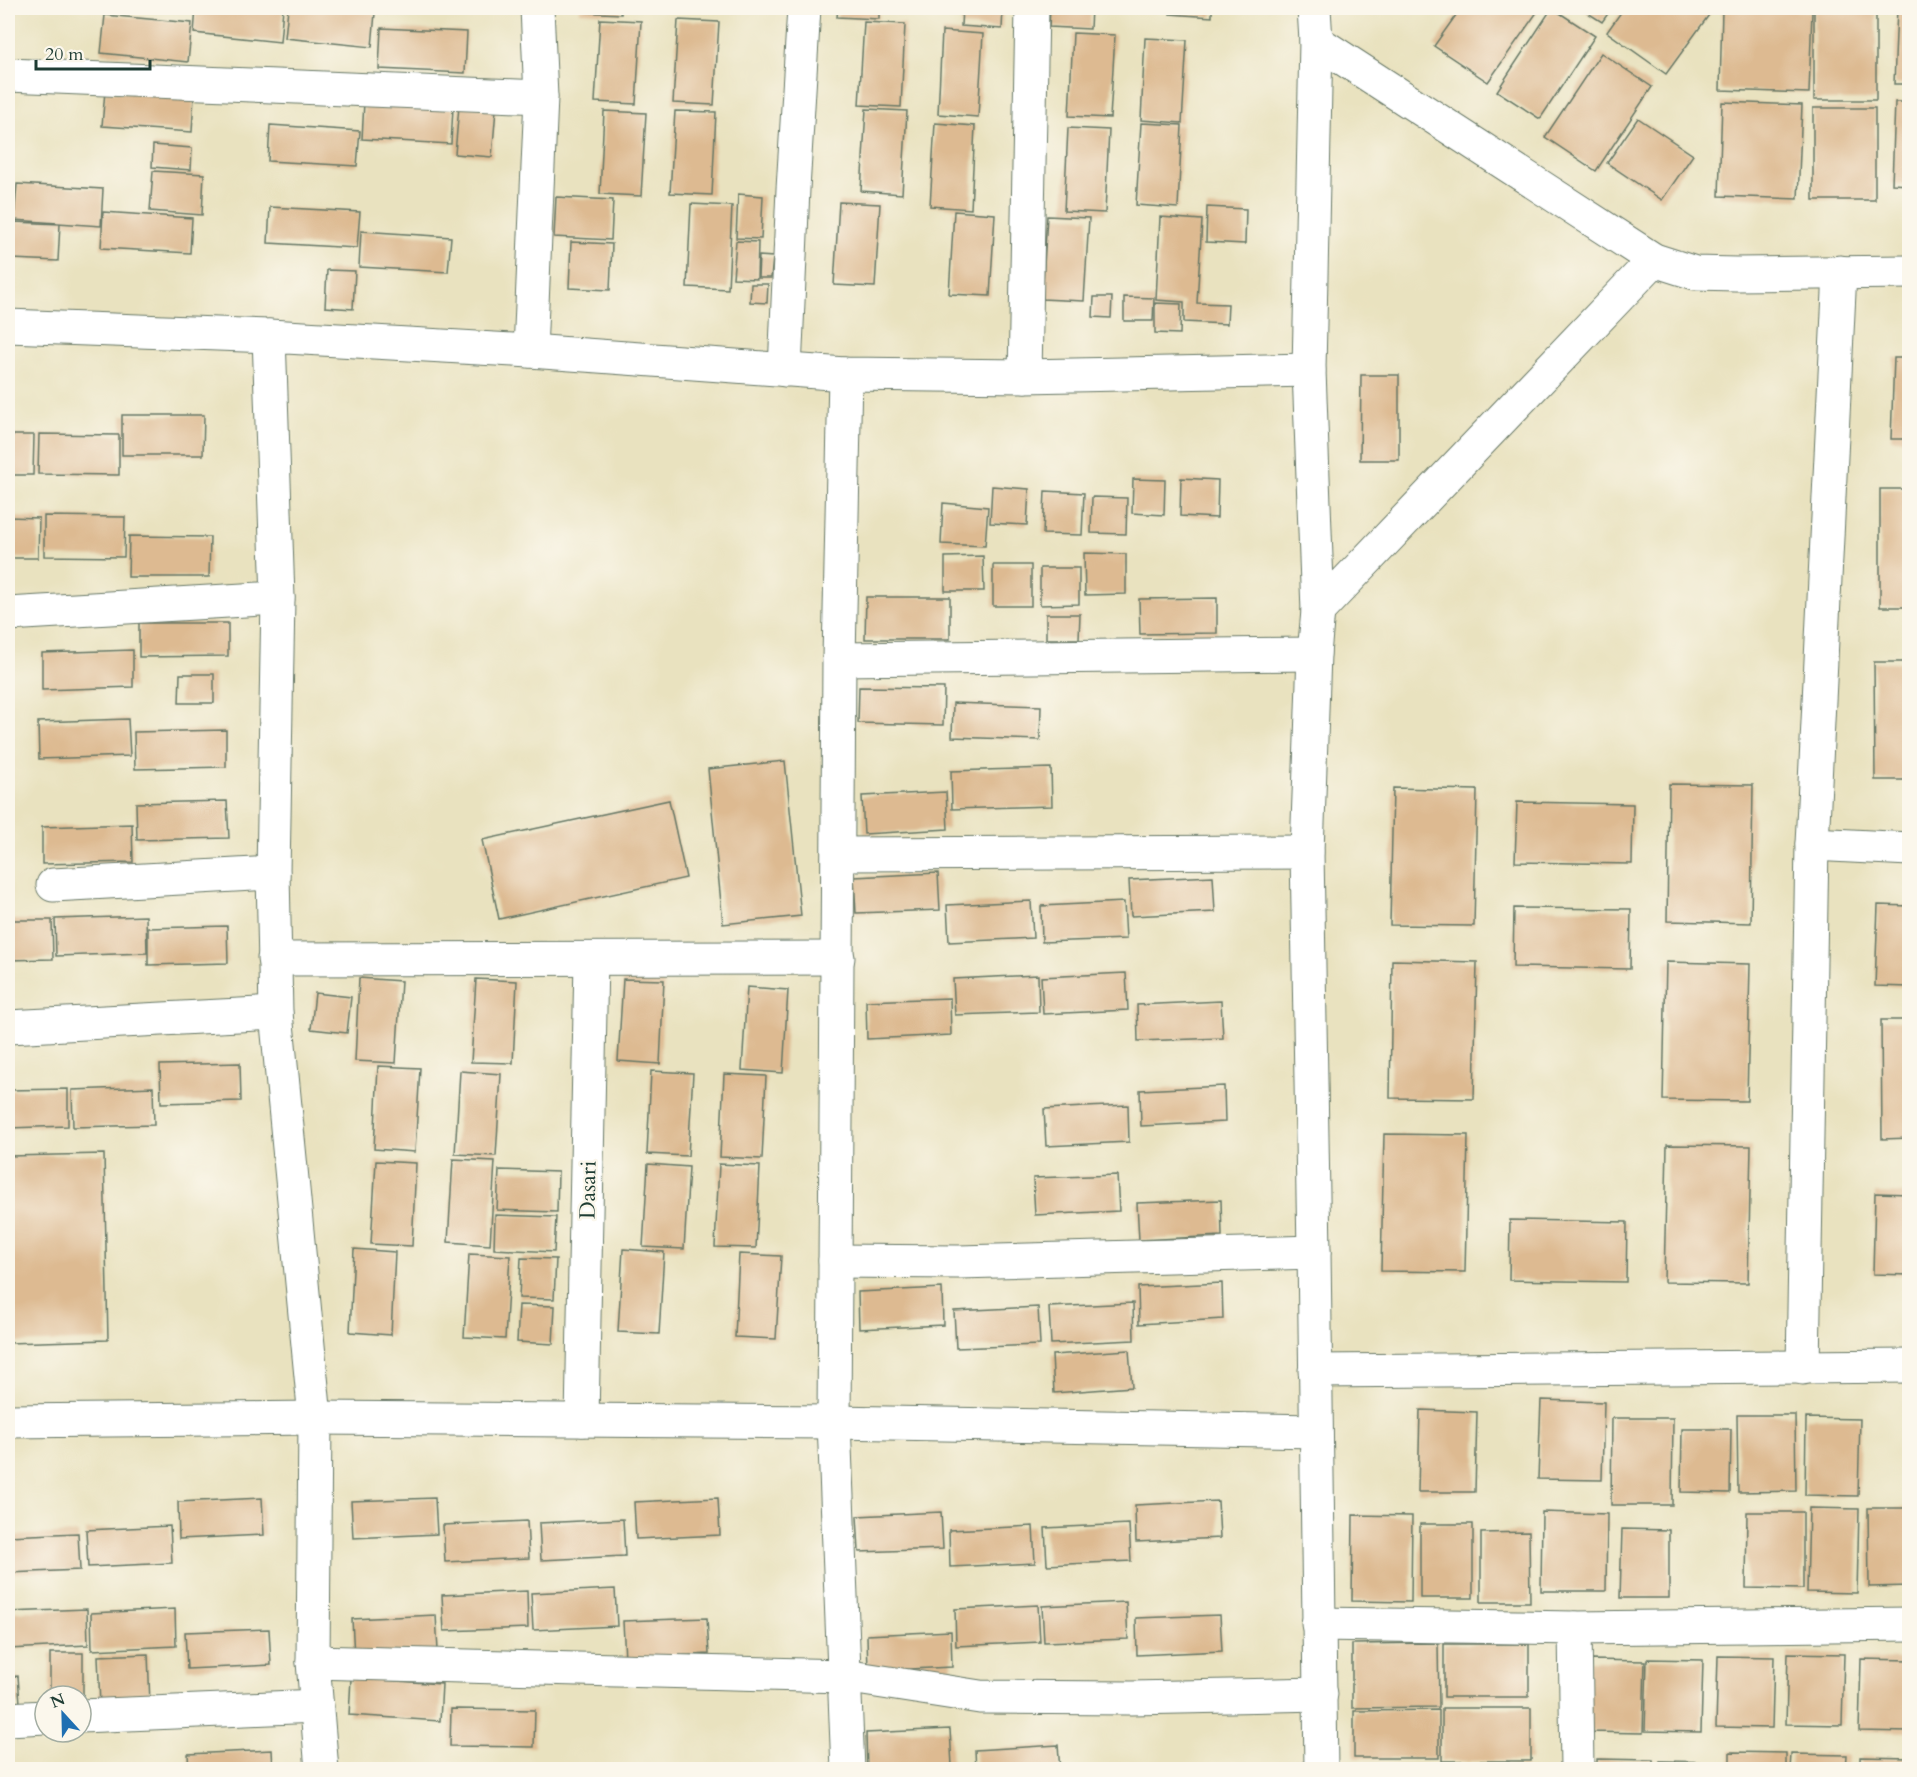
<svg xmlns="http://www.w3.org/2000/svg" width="1917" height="1777" viewBox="0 0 1917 1777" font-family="Cardo,serif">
<rect width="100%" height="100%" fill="#fbf7ec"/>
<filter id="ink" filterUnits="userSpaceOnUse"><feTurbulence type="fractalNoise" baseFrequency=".0167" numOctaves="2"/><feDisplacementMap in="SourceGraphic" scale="12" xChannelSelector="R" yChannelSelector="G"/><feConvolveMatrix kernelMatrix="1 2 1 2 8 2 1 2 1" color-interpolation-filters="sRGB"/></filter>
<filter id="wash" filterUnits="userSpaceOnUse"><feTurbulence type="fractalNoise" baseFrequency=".008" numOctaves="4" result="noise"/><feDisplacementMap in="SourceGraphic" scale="24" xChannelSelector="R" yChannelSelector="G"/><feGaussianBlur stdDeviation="1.35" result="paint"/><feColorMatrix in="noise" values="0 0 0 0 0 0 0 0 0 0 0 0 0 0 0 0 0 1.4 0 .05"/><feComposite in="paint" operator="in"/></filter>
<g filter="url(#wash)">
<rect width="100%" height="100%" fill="#e9e2bf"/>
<g id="blocks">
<!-- building -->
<g fill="#ddba91">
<polygon points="196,8 283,8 280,42 194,33"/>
<polygon points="288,8 326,8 375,13 372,47 285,38"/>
<polygon points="580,8 621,8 621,14 580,12"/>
<polygon points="696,8 740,8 739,12 696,9"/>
<polygon points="838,8 879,8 879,19 837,17"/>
<polygon points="962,8 1003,8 1002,29 961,26"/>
<polygon points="1050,8 1091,8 1090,29 1049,27"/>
<polygon points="1171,8 1212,8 1212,17 1170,14"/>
<polygon points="1461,8 1540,8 1488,82 1434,46"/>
<polygon points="1552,8 1595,36 1540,119 1497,91"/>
<polygon points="1580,8 1612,8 1602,22"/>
<polygon points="1624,8 1714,8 1666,74 1607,32"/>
<polygon points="1897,8 1910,9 1910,84 1894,84"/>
<polygon points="1722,9 1812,11 1809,93 1720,90"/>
<rect x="1814" y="9" width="62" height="91"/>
<polygon points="105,15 192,23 188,62 101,53"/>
<polygon points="600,19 641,21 636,104 595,102"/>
<polygon points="678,20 719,22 714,105 673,103"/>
<polygon points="864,22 905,24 901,107 859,105"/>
<polygon points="381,28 467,32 465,73 379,69"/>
<polygon points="942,31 983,34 978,117 938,114"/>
<polygon points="1073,33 1115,35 1110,118 1069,116"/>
<polygon points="1145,38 1187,40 1182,123 1141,120"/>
<polygon points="1601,53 1652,87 1596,171 1545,137"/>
<polygon points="105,91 194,96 192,132 102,126"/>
<polygon points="364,102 453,108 451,144 362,139"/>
<polygon points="1722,102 1802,105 1798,199 1719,196"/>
<polygon points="1895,102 1910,102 1910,185 1892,184"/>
<polygon points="459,106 496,109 492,157 455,154"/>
<rect x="1813" y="108" width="62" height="92"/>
<polygon points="866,109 907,111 902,194 861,191"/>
<polygon points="604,111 646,113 641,196 600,194"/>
<polygon points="675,111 716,112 712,195 670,193"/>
<polygon points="1638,118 1693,155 1662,200 1607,163"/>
<polygon points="935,123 975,126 971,209 930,206"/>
<polygon points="1141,123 1182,125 1178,208 1136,205"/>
<polygon points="270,125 360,131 357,166 268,161"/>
<polygon points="1068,128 1109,130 1105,213 1064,211"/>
<polygon points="153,145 192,148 191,170 152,167"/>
<polygon points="153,171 204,174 202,215 150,211"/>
<polygon points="17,184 103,189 101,226 14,220"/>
<polygon points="738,194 763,196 761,239 736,238"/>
<polygon points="556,197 613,200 611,240 554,237"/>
<polygon points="839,202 880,204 875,287 834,285"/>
<polygon points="691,204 732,206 728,289 687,287"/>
<polygon points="270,207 360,212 357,248 268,243"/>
<polygon points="1207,207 1246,209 1245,244 1206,242"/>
<polygon points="954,211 995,214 990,296 949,294"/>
<polygon points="103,212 192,218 190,253 101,248"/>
<polygon points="1047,216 1089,218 1084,301 1042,299"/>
<polygon points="1160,217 1202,220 1197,303 1228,304 1227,324 1184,322 1184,302 1156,300"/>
<polygon points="14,222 60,224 58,261 12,259"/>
<polygon points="361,231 451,237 448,272 359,267"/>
<polygon points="736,241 758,242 757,279 733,278"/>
<polygon points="571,242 612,244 610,290 569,288"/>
<polygon points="759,256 773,257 771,278 758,278"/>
<polygon points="327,270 355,271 353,309 325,307"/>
<polygon points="751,284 768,284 767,303 750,302"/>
<polygon points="1094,297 1112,297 1111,318 1093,317"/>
<polygon points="1124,297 1154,298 1153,321 1124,321"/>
<polygon points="1155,303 1181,304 1180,334 1155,333"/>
<polygon points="1894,358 1910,358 1910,439 1891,439"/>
<polygon points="1361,375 1399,375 1399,460 1360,460"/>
<polygon points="122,415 204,415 203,455 122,455"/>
<polygon points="39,434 119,435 119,475 38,474"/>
<polygon points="8,435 34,435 33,475 8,475"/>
<polygon points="1181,478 1218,480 1217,518 1180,516"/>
<polygon points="1133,479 1165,480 1164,515 1132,513"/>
<polygon points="992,486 1029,489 1027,525 990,523"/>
<rect x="1880" y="489" width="30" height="118"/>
<polygon points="1045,491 1084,493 1082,535 1043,534"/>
<polygon points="1092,497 1127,498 1126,534 1091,533"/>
<polygon points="943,503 988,507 985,546 941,544"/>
<polygon points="44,516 125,517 124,557 44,556"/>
<polygon points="8,517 39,518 38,558 8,558"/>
<polygon points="129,536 210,537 209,577 128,577"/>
<polygon points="1084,553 1126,554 1126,594 1085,595"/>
<polygon points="983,556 984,591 945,591 945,557"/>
<rect x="993" y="565" width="38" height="41"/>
<polygon points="1040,568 1079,568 1079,604 1040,605"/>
<polygon points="866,597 950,597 950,639 865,639"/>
<polygon points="1217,598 1217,633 1140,634 1139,599"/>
<polygon points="1046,614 1080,614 1079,639 1046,639"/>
<polygon points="139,623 228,623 228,656 139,657"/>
<polygon points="133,650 133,687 42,690 42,653"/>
<polygon points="1874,662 1910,662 1910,780 1875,780"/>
<polygon points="180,674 214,674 214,703 179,703"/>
<polygon points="859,687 944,688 943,725 858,723"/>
<polygon points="953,703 1041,706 1040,740 952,737"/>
<polygon points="128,719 130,756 39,759 38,722"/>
<polygon points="226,730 226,767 135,769 134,732"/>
<polygon points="785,761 801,916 723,924 708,769"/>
<polygon points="1051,768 1052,806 952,809 951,771"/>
<polygon points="1669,784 1753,785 1751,923 1667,921"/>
<polygon points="1393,788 1477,790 1474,926 1390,925"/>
<polygon points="946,792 948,829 864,834 862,796"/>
<polygon points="669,800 686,878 499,919 482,840"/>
<polygon points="227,801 229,838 137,840 136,803"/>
<polygon points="1517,802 1633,804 1632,864 1515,862"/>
<polygon points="132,824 133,862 42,864 42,827"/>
<polygon points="938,873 940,910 856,913 854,877"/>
<polygon points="1213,876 1215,912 1131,916 1129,880"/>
<polygon points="1031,901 1033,938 949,942 947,905"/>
<polygon points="1124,902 1126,939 1042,942 1041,906"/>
<polygon points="1878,905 1910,906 1910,987 1875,986"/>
<polygon points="1514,908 1631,909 1630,969 1513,967"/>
<polygon points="146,916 147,953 56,956 55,919"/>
<polygon points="8,920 52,920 53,959 8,960"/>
<polygon points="227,926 228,963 148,965 148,928"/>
<polygon points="1392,960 1477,962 1474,1099 1390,1098"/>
<polygon points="1666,962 1750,964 1747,1101 1663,1100"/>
<polygon points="1126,973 1128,1010 1043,1014 1041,977"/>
<polygon points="1038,975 1039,1012 955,1015 953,979"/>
<polygon points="359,978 401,981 396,1063 355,1061"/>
<polygon points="476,979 517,981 513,1063 471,1062"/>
<polygon points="623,979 664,980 660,1064 618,1061"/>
<polygon points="747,987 788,990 783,1073 742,1070"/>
<polygon points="315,993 351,997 347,1033 311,1029"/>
<polygon points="950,998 951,1035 867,1039 866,1001"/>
<polygon points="1221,1001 1223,1038 1138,1041 1137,1005"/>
<polygon points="1881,1020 1910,1020 1910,1138 1882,1139"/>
<polygon points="240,1063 241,1101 161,1103 160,1065"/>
<polygon points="378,1066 420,1068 415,1152 374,1149"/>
<polygon points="460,1071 501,1074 496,1156 455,1154"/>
<polygon points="651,1071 693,1073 688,1156 647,1154"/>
<polygon points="724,1074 766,1076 762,1159 720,1157"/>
<polygon points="1224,1086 1225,1122 1141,1126 1140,1090"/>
<polygon points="153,1087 154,1125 73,1127 72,1090"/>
<polygon points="68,1089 68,1126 8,1128 8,1090"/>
<polygon points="1128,1105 1129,1142 1046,1146 1044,1109"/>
<polygon points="1384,1134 1468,1135 1465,1272 1381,1271"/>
<polygon points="1667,1145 1751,1146 1748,1283 1664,1282"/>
<polygon points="104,1154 108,1340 8,1343 8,1156"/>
<polygon points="453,1159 495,1161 490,1245 448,1242"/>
<polygon points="376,1161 416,1163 412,1246 371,1244"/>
<polygon points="648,1164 689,1167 684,1249 643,1247"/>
<polygon points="719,1164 760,1166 756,1248 715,1247"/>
<polygon points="499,1170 558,1172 557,1212 497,1210"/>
<polygon points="1117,1175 1119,1211 1035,1215 1033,1178"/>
<polygon points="1875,1193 1910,1194 1910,1275 1873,1274"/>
<polygon points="1221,1200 1222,1236 1139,1240 1137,1203"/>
<polygon points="495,1215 556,1217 554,1252 494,1249"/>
<polygon points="1510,1220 1627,1222 1626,1282 1509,1280"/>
<polygon points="354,1249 395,1252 391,1335 350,1332"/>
<polygon points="623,1249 664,1252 659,1334 618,1332"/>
<polygon points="469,1254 510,1256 505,1339 464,1337"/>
<polygon points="739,1254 781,1256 776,1339 735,1337"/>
<polygon points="521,1258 556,1259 554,1299 519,1298"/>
<polygon points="1222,1283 1223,1319 1139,1324 1138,1287"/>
<polygon points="942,1288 943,1325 859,1329 858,1292"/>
<polygon points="1133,1303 1134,1340 1051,1344 1049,1307"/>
<polygon points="519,1305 555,1306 553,1344 517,1342"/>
<polygon points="1038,1307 1040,1345 956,1348 954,1311"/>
<polygon points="1129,1350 1132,1387 1054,1393 1052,1355"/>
<polygon points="1541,1400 1604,1402 1602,1480 1538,1479"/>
<polygon points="1420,1410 1477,1412 1475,1492 1418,1492"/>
<polygon points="1737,1415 1795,1415 1796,1491 1738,1492"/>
<polygon points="1612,1418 1673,1418 1672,1505 1611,1505"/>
<polygon points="1806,1418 1860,1419 1858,1496 1805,1495"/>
<polygon points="1682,1429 1731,1429 1730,1493 1681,1492"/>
<polygon points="262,1498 264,1535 179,1539 178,1502"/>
<polygon points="435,1498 437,1534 353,1538 351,1501"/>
<polygon points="718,1498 720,1535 636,1539 634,1502"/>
<polygon points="1218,1501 1220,1538 1136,1542 1135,1505"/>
<polygon points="1809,1508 1859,1509 1857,1593 1807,1592"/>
<polygon points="1868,1508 1910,1508 1910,1586 1869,1587"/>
<polygon points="941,1512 943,1549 859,1552 857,1516"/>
<polygon points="1542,1512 1607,1514 1606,1591 1541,1591"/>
<polygon points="1747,1512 1803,1512 1803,1589 1746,1588"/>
<polygon points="1353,1515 1412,1516 1411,1602 1352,1601"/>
<polygon points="623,1519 625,1556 541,1560 539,1523"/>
<polygon points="527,1521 529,1558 445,1562 443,1525"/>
<polygon points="1129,1524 1131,1561 1047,1565 1045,1528"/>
<rect x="1420" y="1524" width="53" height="74"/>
<polygon points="170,1526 172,1563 88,1567 86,1530"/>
<polygon points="1033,1526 1035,1563 950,1567 949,1530"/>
<polygon points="1622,1529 1669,1530 1669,1598 1620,1598"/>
<polygon points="1529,1532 1530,1602 1481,1602 1481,1533"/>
<polygon points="78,1533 80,1570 8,1573 8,1536"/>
<polygon points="615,1589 617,1626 533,1630 531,1593"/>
<polygon points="527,1591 528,1628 444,1631 442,1595"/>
<polygon points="1126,1602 1128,1639 1044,1642 1042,1606"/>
<polygon points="1038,1605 1040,1642 956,1646 955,1609"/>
<polygon points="87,1609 88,1645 8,1649 8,1612"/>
<polygon points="175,1609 176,1646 92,1650 91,1613"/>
<polygon points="436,1615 438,1651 354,1656 352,1619"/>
<polygon points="1220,1615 1222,1651 1137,1655 1136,1618"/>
<polygon points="707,1618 709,1654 625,1659 623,1621"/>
<polygon points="269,1629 271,1665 187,1669 185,1632"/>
<polygon points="951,1631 952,1667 868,1671 867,1635"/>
<polygon points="1438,1643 1439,1707 1352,1708 1352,1644"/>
<rect x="1444" y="1644" width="85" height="53"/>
<rect x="50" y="1653" width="33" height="43"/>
<polygon points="1788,1653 1844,1654 1842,1725 1786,1724"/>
<polygon points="148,1654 150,1704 100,1706 98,1656"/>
<polygon points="1718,1656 1774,1657 1772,1728 1716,1727"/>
<polygon points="1647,1659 1703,1660 1701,1732 1645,1731"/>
<polygon points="1861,1659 1910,1660 1910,1732 1859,1731"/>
<polygon points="1589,1660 1645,1661 1643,1733 1587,1732"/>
<polygon points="18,1676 20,1703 8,1703 8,1677"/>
<polygon points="351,1678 442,1684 440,1721 349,1715"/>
<rect x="1442" y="1708" width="89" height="53"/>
<polygon points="451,1709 535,1710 534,1747 450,1746"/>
<polygon points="1439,1710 1439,1758 1354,1758 1354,1711"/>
<polygon points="950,1729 952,1766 867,1770 866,1733"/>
<polygon points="1058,1745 1060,1770 976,1770 975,1750"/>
<polygon points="272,1750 273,1770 189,1770 188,1754"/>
<polygon points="1730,1752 1786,1753 1786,1770 1730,1770"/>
<polygon points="1791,1754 1847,1755 1846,1770 1790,1770"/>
<polygon points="1860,1757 1910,1758 1910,1770 1860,1770"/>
<polygon points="1597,1759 1653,1760 1653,1770 1597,1770"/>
<polygon points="1660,1761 1716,1762 1716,1770 1660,1770"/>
<rect x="1443" y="1766" width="82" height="4"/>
</g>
</g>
</g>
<g filter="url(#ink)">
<use href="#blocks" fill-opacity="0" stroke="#667765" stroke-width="1.5"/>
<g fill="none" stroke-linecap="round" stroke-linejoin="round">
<!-- minor casing -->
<g stroke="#667765" stroke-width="35">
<g id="minor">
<polyline points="537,8 541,97 530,351 845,374 1025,376 1309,370"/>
<polyline points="1314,8 1316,41 1309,370 1318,611 1314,654 1307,852 1314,1252 1321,1770"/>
<polyline points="1316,41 1654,260 1695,273 1736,274 1910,272"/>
<polyline points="8,75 541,97"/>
<polyline points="8,326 269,336"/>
<polyline points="785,370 793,189 804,8"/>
<polyline points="845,374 839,659 834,1422 848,1770"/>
<polyline points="1025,376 1032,8"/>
<polyline points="1318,611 1654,260"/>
<polyline points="8,614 278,598"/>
<polyline points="839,659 1314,654"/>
<polyline points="1812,844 1910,849"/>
<polyline points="839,854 1307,852"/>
<polyline points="53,885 273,873"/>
<polyline points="274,959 838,958"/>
<polyline points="8,1027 276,1013"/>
<polyline points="835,1261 959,1262 1314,1252"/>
<polyline points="1803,1368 1812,844 1840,272"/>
<polyline points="1315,1371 1910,1366"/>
<polyline points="582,1420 591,959"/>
<polyline points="8,1421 315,1418 834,1422 1315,1431"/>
<polyline points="1318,1624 1575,1628 1910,1624"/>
<polyline points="1575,1628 1577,1770"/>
<polyline points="313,1662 844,1676 980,1697 1131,1698 1321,1694"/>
<polyline points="81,1716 317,1706"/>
<polyline points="8,1719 45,1717"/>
<polyline points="322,1770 313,1662 315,1418 276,1013 273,873 278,598 269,336 530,351"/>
</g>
</g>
<!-- minor -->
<use href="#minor" stroke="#fff" stroke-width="33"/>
</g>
</g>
<g text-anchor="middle" stroke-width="5" stroke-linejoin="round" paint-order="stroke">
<!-- street labels -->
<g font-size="22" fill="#1f3d34" stroke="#fbf7ec">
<text transform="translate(587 1190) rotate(-89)" y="8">Dasari</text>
</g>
</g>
<!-- margin -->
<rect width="1917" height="1777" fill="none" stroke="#fbf7ec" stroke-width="30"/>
<!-- north arrow -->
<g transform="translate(63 1714) rotate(338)"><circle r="28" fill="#fbf7ec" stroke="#a3ada2" stroke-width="1.5"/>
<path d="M0-4.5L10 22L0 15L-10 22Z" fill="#1f6fb2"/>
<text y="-9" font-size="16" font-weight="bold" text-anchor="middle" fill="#1f3d34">N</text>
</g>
<!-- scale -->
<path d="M36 60v9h114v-9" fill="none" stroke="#1f3d34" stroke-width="3"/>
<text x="45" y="60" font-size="18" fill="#1f3d34" stroke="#fbf7ec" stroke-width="4.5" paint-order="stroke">20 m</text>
</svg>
